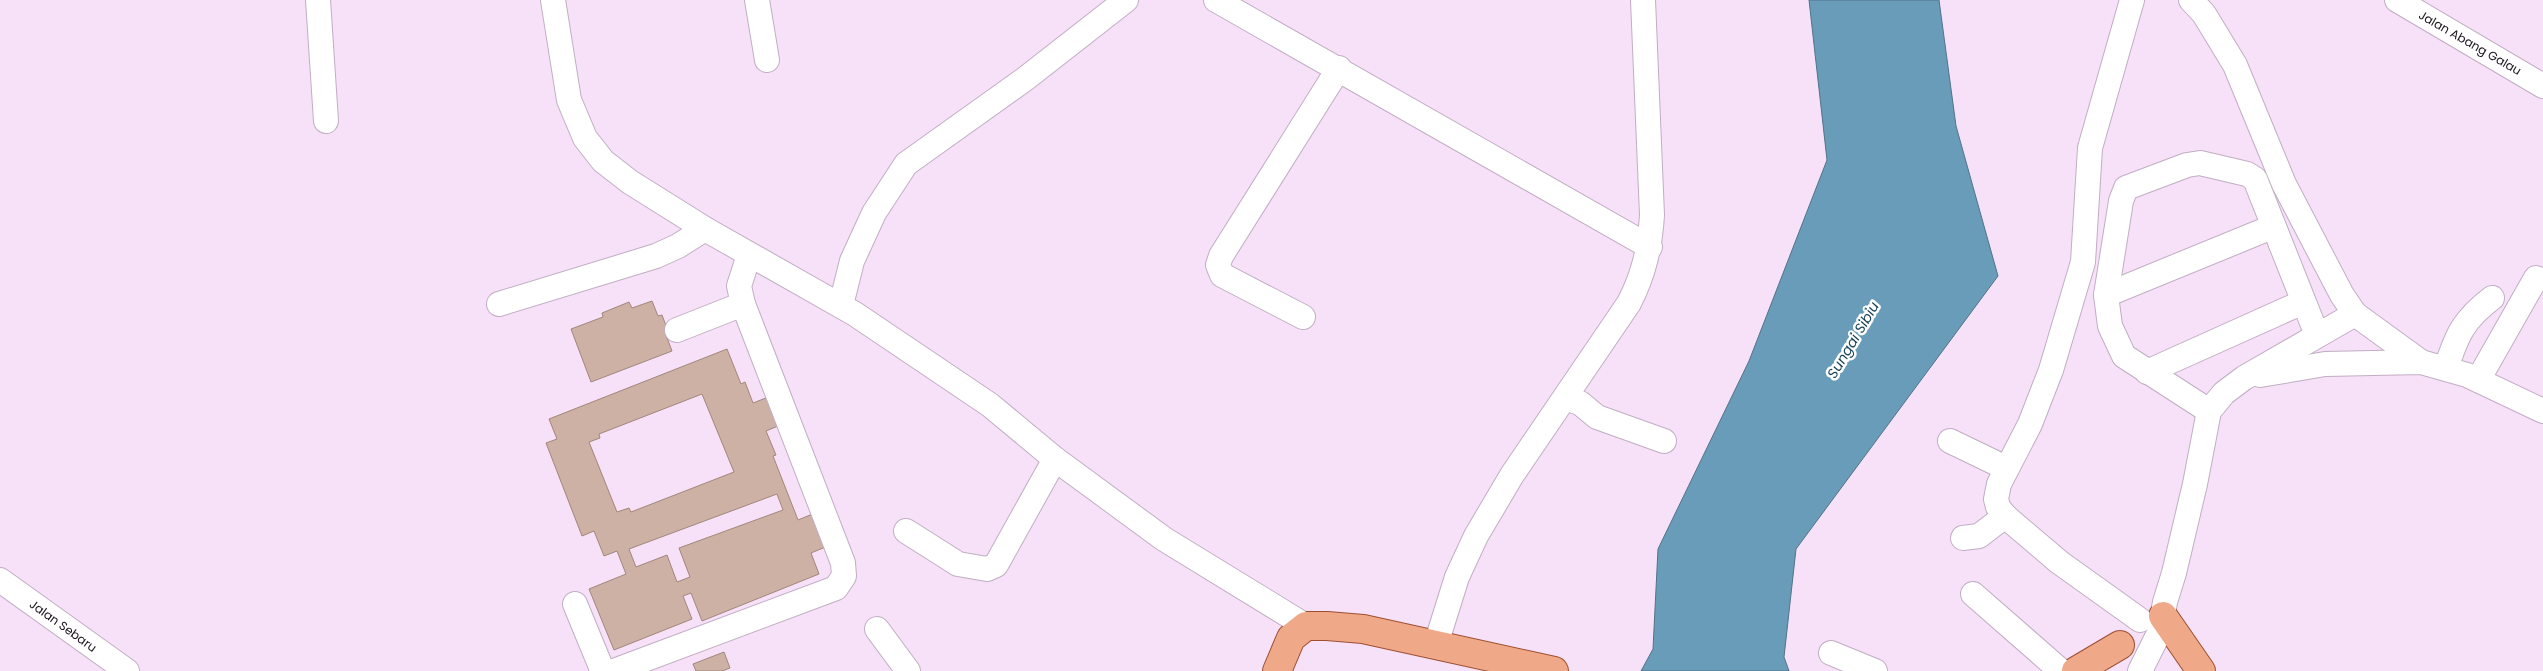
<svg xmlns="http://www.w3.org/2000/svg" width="2543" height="671" viewBox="0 0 2543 671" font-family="Poppins,sans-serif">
<rect width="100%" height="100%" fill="#f6e1f8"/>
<!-- water -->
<polygon fill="#699cb8" stroke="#527389" points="1809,0 1939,0 1956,126 1998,276 1796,549 1784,657 1789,671 1641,671 1653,649 1658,549 1749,361 1827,160"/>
<!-- building -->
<g fill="#cdb1a5" stroke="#a1867b" fill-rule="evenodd">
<polygon points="652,301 658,316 662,315 669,334 666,335 672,351 591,382 571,329 603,317 602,313 629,302 632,308"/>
<path d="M727 349 741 384 745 382 753 403 771 396 783 424 766 431 776 455 773 456 798 520 815 513 828 546 811 553 819 574 702 621 691 593 683 596 692 619 614 650 589 589 626 574 617 551 604 556 594 531 582 536 546 443 557 439 549 419ZM702 394 734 472 631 512 629 508 617 512 589 442 600 438 599 434ZM777 494 783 510 679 548 690 577 677 582 667 555 636 567 629 549Z"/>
<polygon points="724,652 730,668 722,671 696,671 693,664"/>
</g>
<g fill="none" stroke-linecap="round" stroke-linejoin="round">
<!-- minor casing -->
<g stroke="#c1aec3" stroke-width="26">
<g id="minor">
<polyline points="318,0 326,121"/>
<polyline points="553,0 569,100 585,138 603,161 630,182 705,229 855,314 990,405 1055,459 1164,539 1306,626"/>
<polyline points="757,0 767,60"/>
<polyline points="1216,0 1650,247"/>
<polyline points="2132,0 2090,148 2083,262 2051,370 2030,424 1999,484 1996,499 1998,507 2005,516 2059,562 2140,620"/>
<polyline points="2191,0 2204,14 2235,65 2284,184 2342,295 2355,314 2421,362"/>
<polyline points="2397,0 2543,86"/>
<polyline points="2106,295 2272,227"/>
<polyline points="499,304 656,256 678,246 705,229"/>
<polyline points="841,305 852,261 874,213 906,164 1025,79 1126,0"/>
<polyline points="1303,317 1222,275 1218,265 1221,256 1339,68"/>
<polyline points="677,330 743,304"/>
<path d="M2446 368C2457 335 2463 320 2492 298"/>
<polyline points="2147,372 2303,302"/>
<polyline points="2260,375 2325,364 2421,362 2467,375 2543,411"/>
<polyline points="2478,380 2536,278"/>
<polyline points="1565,398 1580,403 1597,417 1664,441"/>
<polyline points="2209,411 2124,356 2110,326 2106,295 2121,201 2126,188 2187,165 2200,163 2247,174 2255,179 2317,335"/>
<polyline points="1950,441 2006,468"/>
<polyline points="906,531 958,564 987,569 996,565 1055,459"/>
<polyline points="1963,538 1979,536 2005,516"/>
<polyline points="0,580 127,671"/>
<polyline points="1973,594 2061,671"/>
<polyline points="575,604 601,667 607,671"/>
<polyline points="877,629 908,671"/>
<path d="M1436 644 1457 577 1476 536 1512 475 1629 303C1644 274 1650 247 1652 215L1643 0"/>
<polyline points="1831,653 1875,671"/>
<polyline points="614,671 836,588 844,576 843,563 743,304 739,286 749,255"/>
<polyline points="2140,671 2160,631 2165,602 2174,573 2195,484 2209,411 2224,393 2244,378 2355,314"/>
</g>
</g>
<!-- major casing -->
<g stroke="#9e4f30" stroke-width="30">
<g id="major">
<polyline points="2163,616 2201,671"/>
<polyline points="1277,671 1291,638 1306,626 1327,626 1363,629 1554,671"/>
<polyline points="2076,671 2120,645"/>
</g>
</g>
<!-- minor -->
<use href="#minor" stroke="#fff" stroke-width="24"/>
<!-- major -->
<use href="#major" stroke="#efa989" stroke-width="28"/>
</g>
<g text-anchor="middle" stroke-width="5" stroke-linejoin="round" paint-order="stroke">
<!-- street labels -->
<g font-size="12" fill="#1b141c" stroke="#fff">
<text transform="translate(2470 43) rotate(30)" y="4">Jalan Abang Galau</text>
<text transform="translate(63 626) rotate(36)" y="4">Jalan Sebaru</text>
</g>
<!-- water labels -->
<g font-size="14" font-style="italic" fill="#143f54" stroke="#fff">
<text transform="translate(1853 340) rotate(-59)" y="5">Sungai Sibiu</text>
</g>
</g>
</svg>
